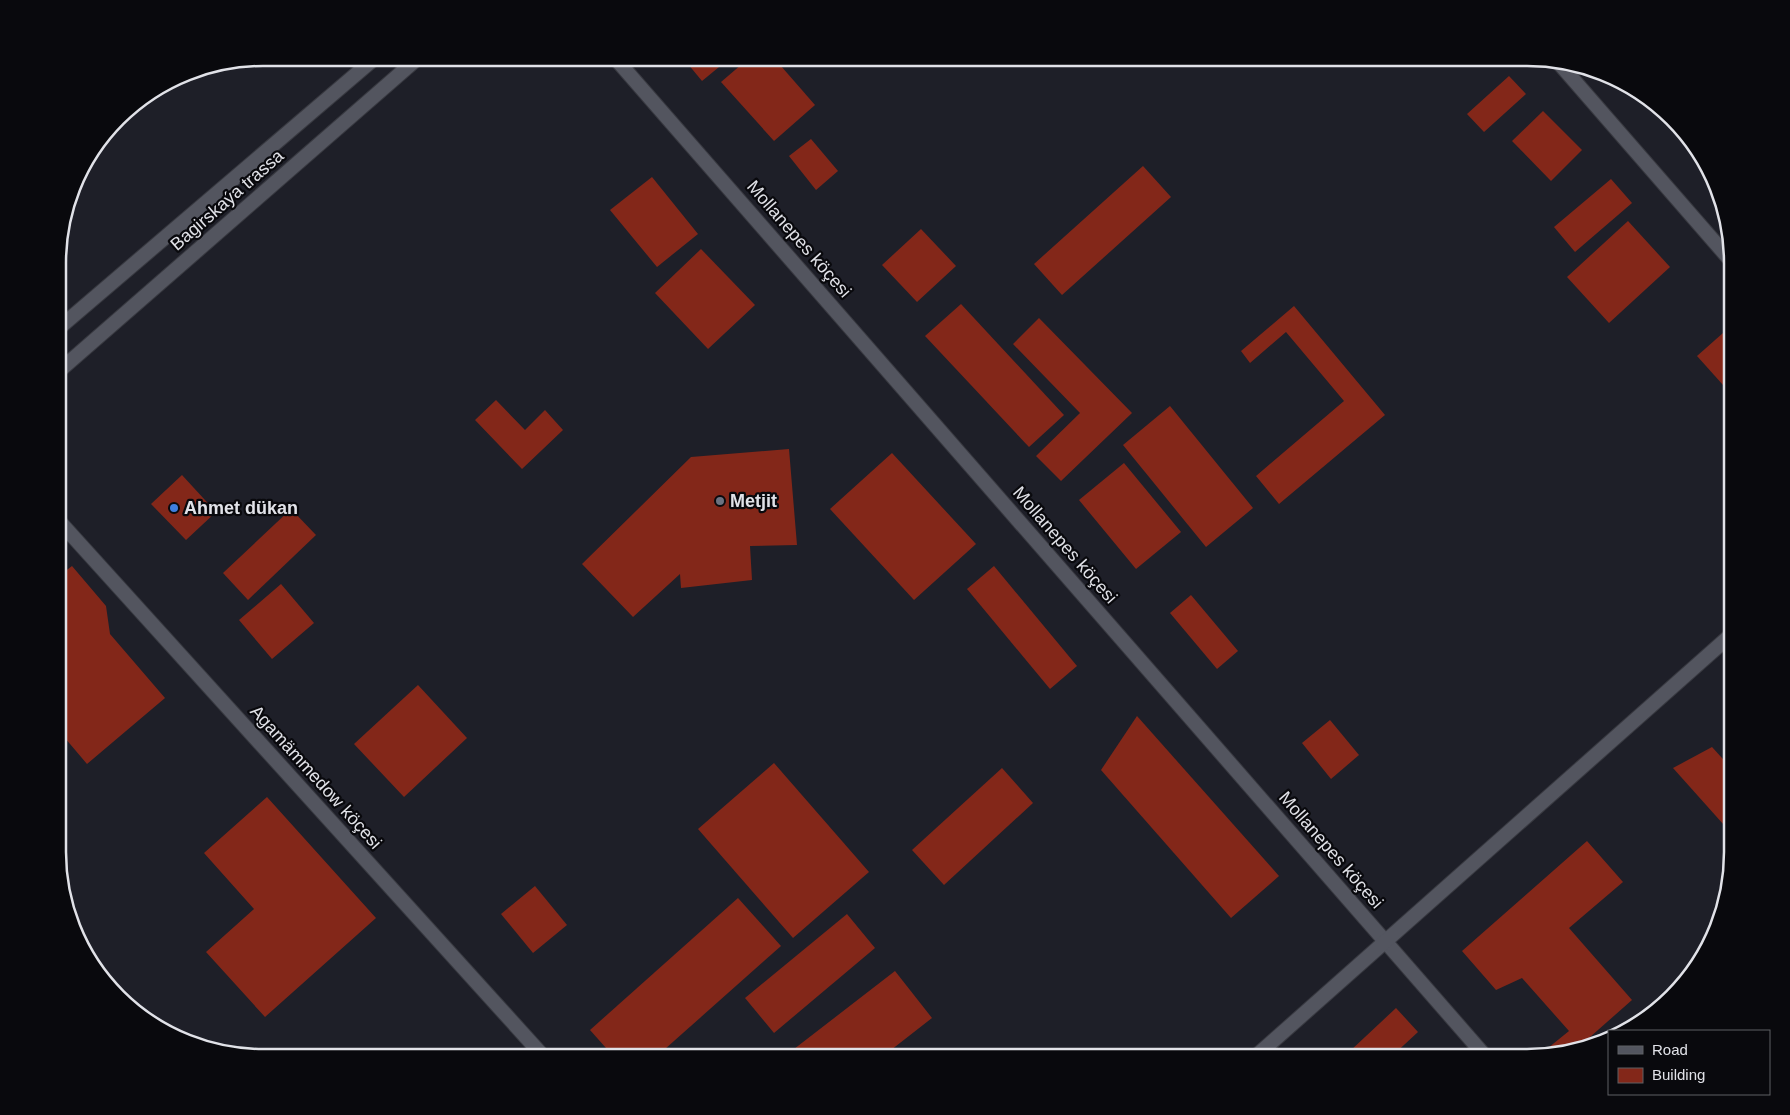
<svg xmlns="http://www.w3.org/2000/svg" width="1790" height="1115" viewBox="0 0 1790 1115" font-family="Helvetica,sans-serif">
<rect width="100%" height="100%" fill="#1e1f28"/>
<!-- building -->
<g fill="#832719">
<polygon points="683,58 730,58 702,81"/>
<polygon points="749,58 774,58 815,105 774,141 721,82"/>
<polygon points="1509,76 1526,94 1484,132 1467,114"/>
<polygon points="1543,111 1582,150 1551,181 1512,141"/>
<polygon points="811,139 838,171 816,190 789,156"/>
<polygon points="1143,166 1171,197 1062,295 1034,264"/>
<polygon points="652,177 698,234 657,267 610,210"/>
<polygon points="1611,179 1632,203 1575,252 1554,227"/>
<polygon points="1628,221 1670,267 1609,323 1567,277"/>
<polygon points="921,229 956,266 917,302 882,265"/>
<polygon points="701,249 755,305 708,349 655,293"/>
<polygon points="961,304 1064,415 1029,447 925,336"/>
<polygon points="1294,306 1385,415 1279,504 1256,476 1344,401 1286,332 1250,363 1241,351"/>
<polygon points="1039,318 1132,413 1061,481 1036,456 1080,413 1013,344"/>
<polygon points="1723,333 1732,343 1732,395 1697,356"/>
<polygon points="496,400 525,430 545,410 563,430 522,469 475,420"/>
<polygon points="1170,406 1253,508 1206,547 1123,445"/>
<polygon points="789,449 797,545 750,546 752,580 681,588 680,574 633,617 582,564 691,457"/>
<polygon points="892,453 976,544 914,600 830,509"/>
<polygon points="1124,463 1181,532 1136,569 1079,500"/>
<polygon points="182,475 216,512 186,540 151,504"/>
<polygon points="291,509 316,535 248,600 223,573"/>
<polygon points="72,566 106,606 110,634 165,698 87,764 59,731 59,576"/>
<polygon points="994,566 1077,666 1050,689 967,589"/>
<polygon points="281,584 314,623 272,659 239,620"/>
<polygon points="1191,595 1238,651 1217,669 1170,613"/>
<polygon points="418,685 467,738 404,797 354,744"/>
<polygon points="1137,716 1279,876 1231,918 1101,770"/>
<polygon points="1330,720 1359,755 1331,779 1302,743"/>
<polygon points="1712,747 1732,769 1732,834 1673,768"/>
<polygon points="774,763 869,872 793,938 698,829"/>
<polygon points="1002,768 1033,803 944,885 912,850"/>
<polygon points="267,797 376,918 265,1017 206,952 254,909 204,853"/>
<polygon points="1587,841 1623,882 1569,928 1632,1000 1581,1045 1553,1053 1548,1048 1569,1031 1522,978 1496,990 1462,951"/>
<polygon points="535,886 567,925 533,953 501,914"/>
<polygon points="738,898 781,946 656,1057 614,1057 590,1030"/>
<polygon points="847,914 875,948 774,1033 745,998"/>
<polygon points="895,971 932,1018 882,1057 786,1057 785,1056"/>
<polygon points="1396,1008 1418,1032 1391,1057 1354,1057 1349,1052"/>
<polygon points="1002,1048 1010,1057 991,1057"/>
</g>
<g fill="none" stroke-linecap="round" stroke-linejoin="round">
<!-- minor casing -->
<g stroke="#383940" stroke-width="16">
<g id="minor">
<polyline points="615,58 1486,1057"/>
<polyline points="1558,62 1732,262"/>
<polyline points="59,521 544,1057"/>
<polyline points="1255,1057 1732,634"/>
</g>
</g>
<!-- tertiary casing -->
<g stroke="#383940" stroke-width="16">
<g id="tertiary">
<polyline points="59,328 375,58"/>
<polyline points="59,371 418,58"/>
</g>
</g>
<!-- minor -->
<use href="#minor" stroke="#53555f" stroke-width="14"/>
<!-- tertiary -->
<use href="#tertiary" stroke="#53555f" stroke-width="14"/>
</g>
<!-- markers -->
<circle fill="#6b7280" stroke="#09090d" stroke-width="2" cx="720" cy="501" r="5"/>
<circle fill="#3f7fe0" stroke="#09090d" stroke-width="2" cx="174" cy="508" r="5"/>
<g text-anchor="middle" stroke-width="4.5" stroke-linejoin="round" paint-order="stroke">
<!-- street labels -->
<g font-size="18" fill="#e1e2e8" stroke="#09090d">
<text transform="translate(227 200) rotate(-41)" y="6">Bagirskaýa trassa</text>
<text transform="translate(799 239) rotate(49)" y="6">Mollanepes köçesi</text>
<text transform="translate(1065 545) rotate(49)" y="6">Mollanepes köçesi</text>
<text transform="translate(316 777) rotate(48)" y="6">Agamämmedow köçesi</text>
<text transform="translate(1331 850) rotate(49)" y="6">Mollanepes köçesi</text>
</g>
<!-- poi labels -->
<g font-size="18" font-weight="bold" fill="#e1e2e8" stroke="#09090d" text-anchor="start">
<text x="730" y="507">Metjit</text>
<text x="184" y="514">Ahmet dükan</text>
</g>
</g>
<!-- crop -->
<path d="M0 0H1790V1115H0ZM263 66H1527A197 197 0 0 1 1724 263V852A197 197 0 0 1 1527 1049H263A197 197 0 0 1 66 852V263A197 197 0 0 1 263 66Z" fill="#09090d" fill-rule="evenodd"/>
<path fill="none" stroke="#e1e2e8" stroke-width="2.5" d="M263 66H1527A197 197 0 0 1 1724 263V852A197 197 0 0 1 1527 1049H263A197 197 0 0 1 66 852V263A197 197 0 0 1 263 66Z"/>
<!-- legend -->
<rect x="1608" y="1030" width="162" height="65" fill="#09090d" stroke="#5f6065"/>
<rect x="1618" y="1046" width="25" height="8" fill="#53555f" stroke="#5f6065"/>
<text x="1652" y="1055" font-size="15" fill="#e1e2e8">Road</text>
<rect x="1618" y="1068" width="25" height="15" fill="#832719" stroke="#5f6065"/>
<text x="1652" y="1080" font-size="15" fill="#e1e2e8">Building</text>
</svg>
